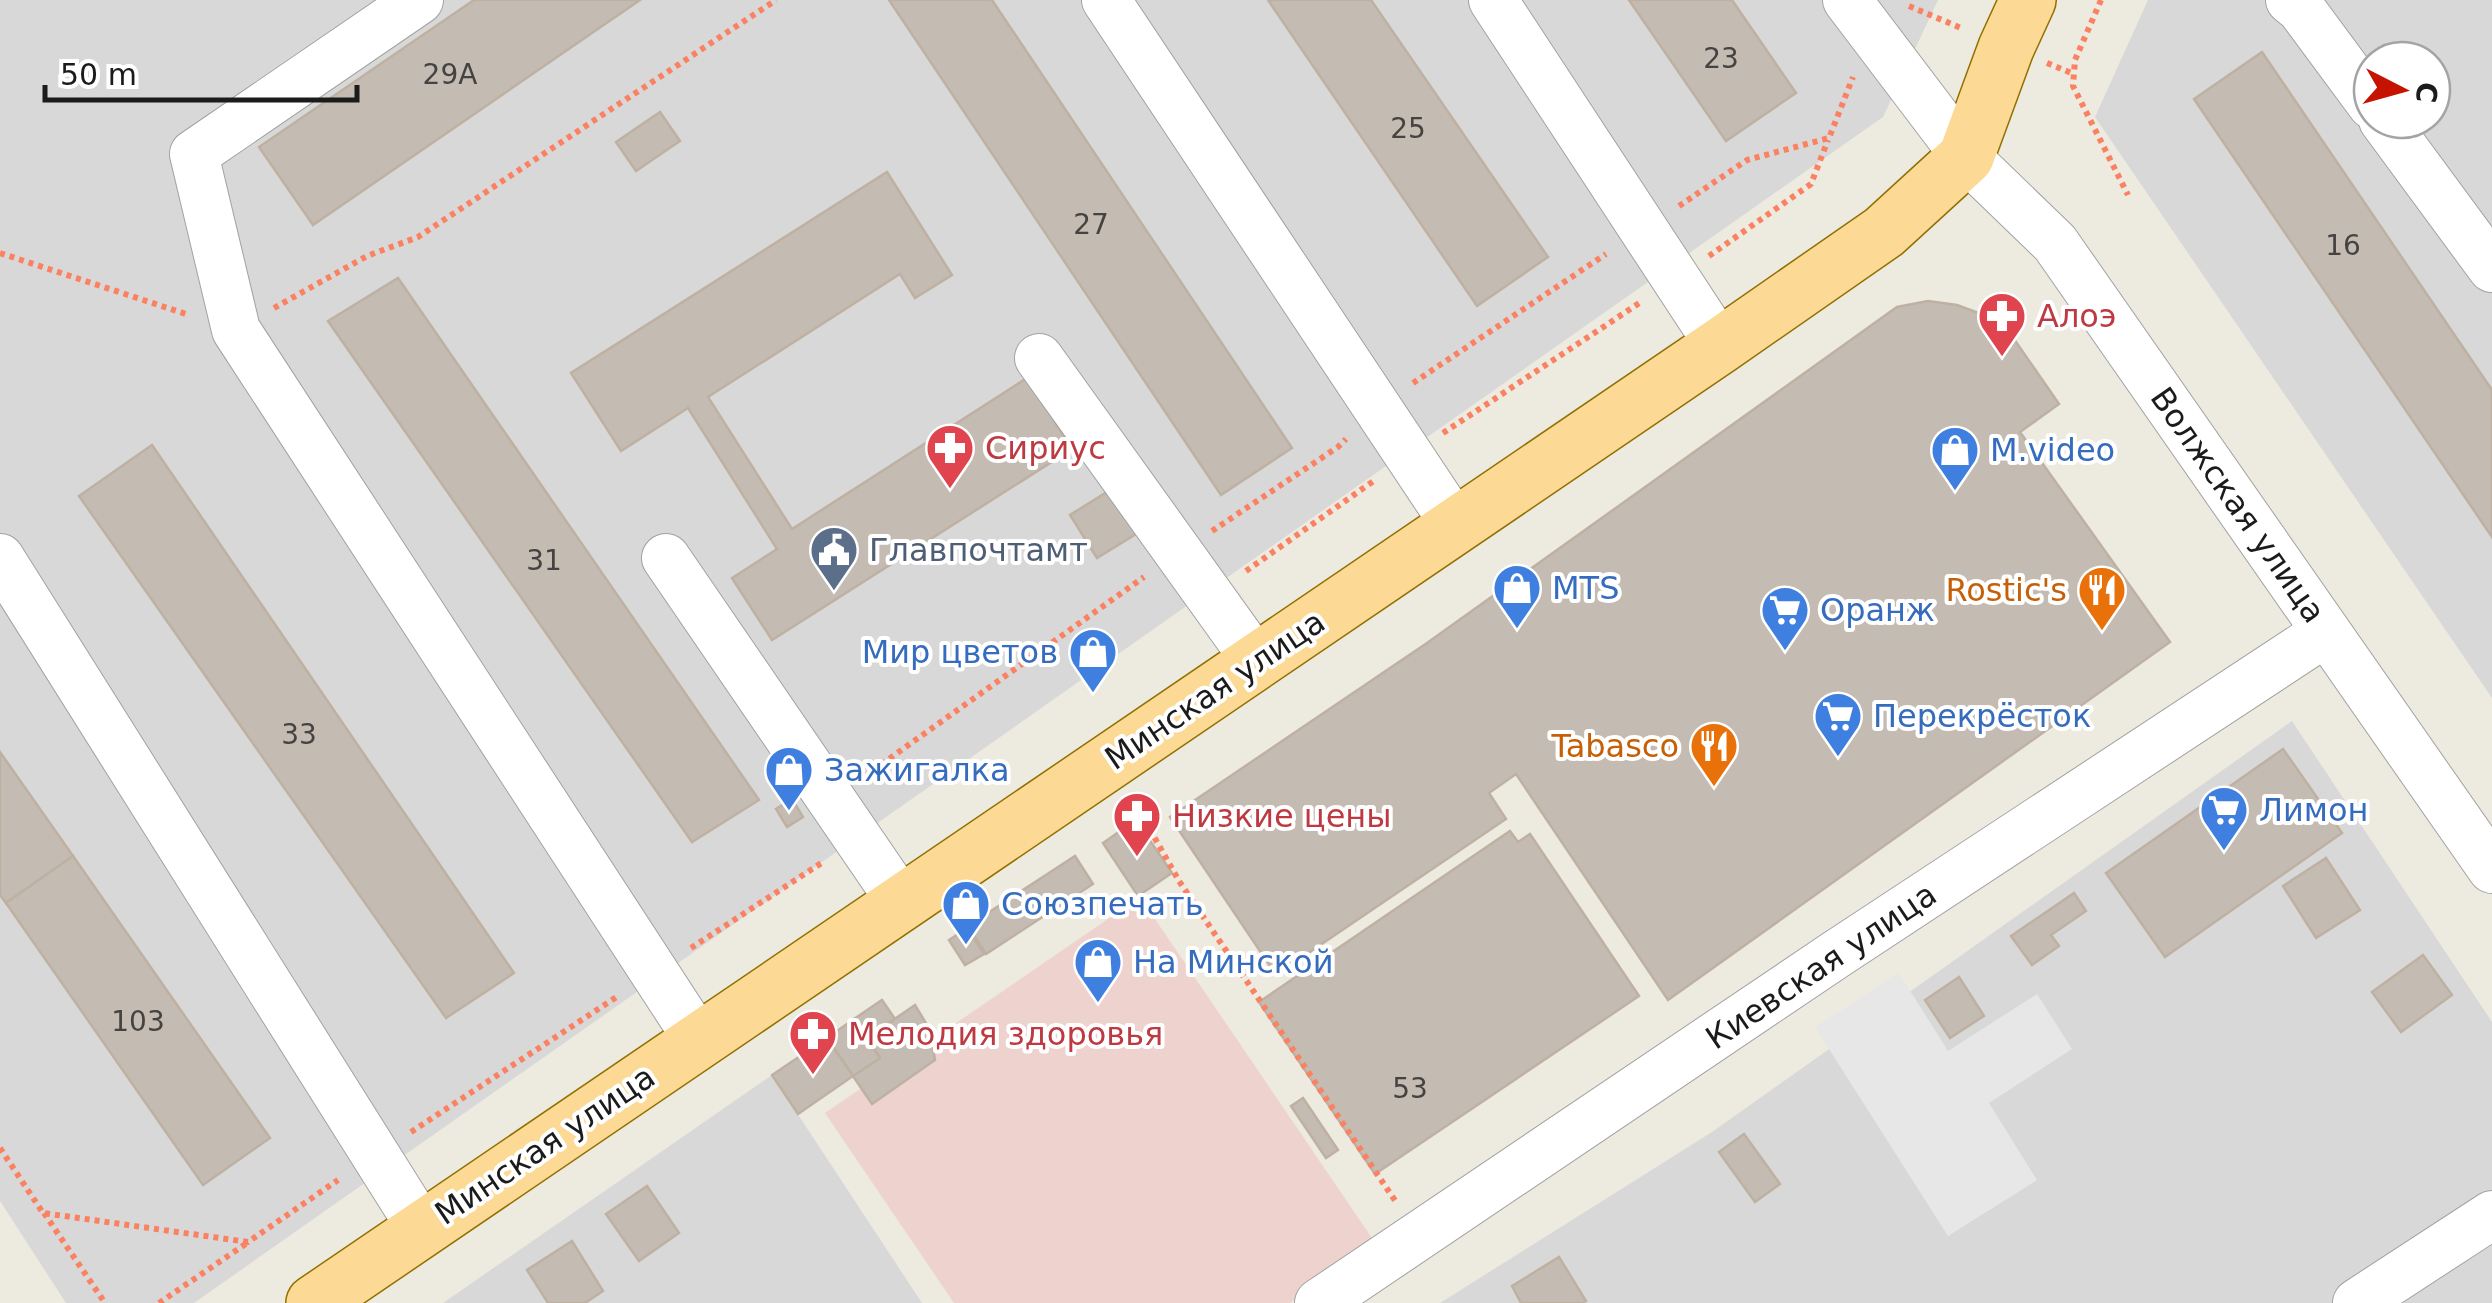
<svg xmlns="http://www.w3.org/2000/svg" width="2492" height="1303" viewBox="0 0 2492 1303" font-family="'DejaVu Sans',sans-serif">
<rect width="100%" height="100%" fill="#edeae0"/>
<!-- residential -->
<g fill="#d9d8d8" fill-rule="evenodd">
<polygon points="0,0 1938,0 1883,117 194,1303 66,1303 0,1201"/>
<path d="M2148 0H2492V698L2095 117ZM2372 60H2432V120H2372Z"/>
<polygon points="2292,721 2492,1022 2492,1303 1440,1303 1712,1132"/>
<polygon points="772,1075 922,1303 443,1303"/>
</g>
<!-- commercial -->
<polygon fill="#eed2ce" points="1140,897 1376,1244 1290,1303 954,1303 825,1113"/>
<!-- parking -->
<polygon fill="#e7e7e7" points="1899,973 1948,1051 2037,994 2072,1049 1989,1103 2037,1180 1948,1236 1815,1027"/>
<!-- building -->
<g fill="#c4bcb3" stroke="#beb1a2" stroke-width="2.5">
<polygon points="474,0 640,0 313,225 259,147"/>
<polygon points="889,0 992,0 1292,448 1221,495"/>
<polygon points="1268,0 1371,0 1548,257 1477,306"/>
<polygon points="1629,0 1732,0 1796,93 1726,141"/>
<polygon points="2262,52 2492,390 2492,537 2194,99"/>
<polygon points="660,112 680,141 636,171 616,142"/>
<polygon points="887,172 952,275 915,298 900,274 708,397 792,529 1027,378 1072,449 772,640 732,578 777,549 688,408 621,451 571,373"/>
<polygon points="398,278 759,800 692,842 328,321"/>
<polygon points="1928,301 1957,305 1987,316 2012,336 2059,404 2020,432 2170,642 1668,1000 1516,774 1489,793 1506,819 1276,975 1170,817 1427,643 1897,307"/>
<polygon points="152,445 514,973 446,1018 79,496"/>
<polygon points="1123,482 1149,526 1097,558 1070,515"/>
<polygon points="2283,749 2342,833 2165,957 2106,873"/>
<polygon points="0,752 73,856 6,903 0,895"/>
<polygon points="792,799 803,817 787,827 776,809"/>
<polygon points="1136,820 1172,873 1138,896 1103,843"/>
<polygon points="1510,831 1518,842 1530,834 1639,996 1375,1174 1259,1002"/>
<polygon points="73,856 270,1138 203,1185 6,903"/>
<polygon points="1075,856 1093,884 986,954 968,926"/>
<polygon points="2326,858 2360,910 2316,938 2283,886"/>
<polygon points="2074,893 2086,911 2051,935 2059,946 2032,965 2011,936"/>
<polygon points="967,928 984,954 965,965 949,940"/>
<polygon points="2423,955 2452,995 2401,1032 2372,992"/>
<polygon points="1959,977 1984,1016 1950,1038 1925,1000"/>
<polygon points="882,1000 895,1019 867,1038 854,1019"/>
<polygon points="915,1005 930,1030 935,1060 872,1104 853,1076 880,1058 867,1038"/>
<polygon points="854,1019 880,1058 853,1076 827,1038"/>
<polygon points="827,1038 853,1076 798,1114 772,1075"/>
<polygon points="1303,1098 1338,1150 1326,1158 1291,1106"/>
<polygon points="1744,1134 1780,1184 1755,1202 1719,1152"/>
<polygon points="647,1186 679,1233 639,1261 606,1214"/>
<polygon points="572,1241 603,1291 585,1303 548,1303 527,1270"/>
<polygon points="1559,1257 1586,1301 1582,1303 1521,1303 1512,1286"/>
</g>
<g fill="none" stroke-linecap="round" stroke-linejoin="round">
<!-- minor casing -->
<g stroke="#a2a2a2" stroke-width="50">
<g id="minor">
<polyline points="419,0 194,154 236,330 699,1041"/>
<polyline points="1106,0 1456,526"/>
<polyline points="1493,0 1720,346"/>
<polyline points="1847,0 1966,157 2055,243 2492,869"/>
<polyline points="2290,0 2301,9 2372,105"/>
<polyline points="2383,120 2492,268"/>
<polyline points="1039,358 1257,662"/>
<polyline points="0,558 422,1229"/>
<polyline points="666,558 902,903"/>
<polyline points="1319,1303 1835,955 2326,632"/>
<polyline points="2357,1303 2492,1215"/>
</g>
</g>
<!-- major casing -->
<g stroke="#917000" stroke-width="58">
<polyline id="major" points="314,1303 1720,346 1884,232 1966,157 2006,48 2028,0"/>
</g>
<!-- path -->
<g stroke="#fa8263" stroke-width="6" stroke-dasharray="5 5" stroke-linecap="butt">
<polyline points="2101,0 2075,60 2073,86 2128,195"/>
<polyline points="1909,6 1961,28"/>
<polyline points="2047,63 2074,74"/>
<polyline points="1679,206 1747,160 1829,138 1853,77"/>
<polyline points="0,253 189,315"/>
<polyline points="1709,256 1811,184 1828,140"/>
<polyline points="274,308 367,256 418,237 776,0"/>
<polyline points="1413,383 1606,254"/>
<polyline points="1443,433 1641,302"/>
<polyline points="1212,531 1338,447 1346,439"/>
<polyline points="1246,571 1375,480"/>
<polyline points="865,776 1144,577"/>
<polyline points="1135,803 1179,881 1396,1202"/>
<polyline points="691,948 823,862"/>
<polyline points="411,1132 618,996"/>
<polyline points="0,1148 43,1213 248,1242 338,1180"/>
<polyline points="44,1213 105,1303"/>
<polyline points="159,1303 247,1243"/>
</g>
<!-- minor -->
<use href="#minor" stroke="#fff" stroke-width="48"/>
<!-- major -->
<use href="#major" stroke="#fcda95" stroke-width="55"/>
</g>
<!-- icons -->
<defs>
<g id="pharmacy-pin" transform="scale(2.5)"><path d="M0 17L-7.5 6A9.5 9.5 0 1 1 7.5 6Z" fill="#e0444e" stroke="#fff"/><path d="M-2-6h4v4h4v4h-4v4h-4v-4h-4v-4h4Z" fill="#fff"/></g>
<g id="shop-pin" transform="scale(2.5)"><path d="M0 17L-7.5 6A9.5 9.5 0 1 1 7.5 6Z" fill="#3f7fe0" stroke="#fff"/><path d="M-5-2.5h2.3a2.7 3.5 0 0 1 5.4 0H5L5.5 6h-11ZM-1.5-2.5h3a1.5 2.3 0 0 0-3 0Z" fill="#fff"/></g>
<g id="civic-pin" transform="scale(2.5)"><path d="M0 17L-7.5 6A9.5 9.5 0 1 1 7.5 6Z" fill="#5c6f8a" stroke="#fff"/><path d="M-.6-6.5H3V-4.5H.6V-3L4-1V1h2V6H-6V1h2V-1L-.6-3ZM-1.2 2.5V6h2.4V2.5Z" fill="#fff"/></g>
<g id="restaurant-pin" transform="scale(2.5)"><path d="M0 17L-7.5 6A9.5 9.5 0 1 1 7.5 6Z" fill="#e8710a" stroke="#fff"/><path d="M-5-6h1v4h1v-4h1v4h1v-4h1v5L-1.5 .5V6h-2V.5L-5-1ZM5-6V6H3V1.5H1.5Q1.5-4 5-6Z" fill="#fff"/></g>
<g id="supermarket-pin" transform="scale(2.5)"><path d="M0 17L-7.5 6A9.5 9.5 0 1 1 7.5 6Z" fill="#3f7fe0" stroke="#fff"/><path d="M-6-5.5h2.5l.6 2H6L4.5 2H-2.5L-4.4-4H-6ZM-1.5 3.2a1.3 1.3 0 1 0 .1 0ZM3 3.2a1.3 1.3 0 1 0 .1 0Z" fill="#fff"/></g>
</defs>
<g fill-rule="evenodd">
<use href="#pharmacy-pin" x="2002" y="316"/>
<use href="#pharmacy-pin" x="950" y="448"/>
<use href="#shop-pin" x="1955" y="450"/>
<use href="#civic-pin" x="834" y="550"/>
<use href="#shop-pin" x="1517" y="588"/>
<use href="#restaurant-pin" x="2102" y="590"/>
<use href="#supermarket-pin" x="1785" y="610"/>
<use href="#shop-pin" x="1093" y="652"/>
<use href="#supermarket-pin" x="1838" y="716"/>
<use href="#restaurant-pin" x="1714" y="746"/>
<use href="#shop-pin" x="789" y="770"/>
<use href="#supermarket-pin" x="2224" y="810"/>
<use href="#pharmacy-pin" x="1137" y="816"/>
<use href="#shop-pin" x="966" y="904"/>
<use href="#shop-pin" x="1098" y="962"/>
<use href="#pharmacy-pin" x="813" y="1034"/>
</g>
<g text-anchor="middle" stroke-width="8" stroke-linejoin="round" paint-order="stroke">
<!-- number labels -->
<g font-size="28" fill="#454341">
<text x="1721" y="68">23</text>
<text x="450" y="84">29А</text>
<text x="1408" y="138">25</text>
<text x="1091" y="234">27</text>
<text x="2343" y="255">16</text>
<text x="544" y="570">31</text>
<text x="299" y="744">33</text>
<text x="138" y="1031">103</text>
<text x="1410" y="1098">53</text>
</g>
<!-- health labels -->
<g font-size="32" fill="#be3a42" stroke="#fff" text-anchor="start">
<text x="2037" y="327">Алоэ</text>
<text x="985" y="459">Сириус</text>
<text x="1172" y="827">Низкие цены</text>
<text x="848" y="1045">Мелодия здоровья</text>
</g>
<!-- shop labels -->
<g font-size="32" fill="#366cbe" stroke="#fff" text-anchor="start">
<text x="1990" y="461">M.video</text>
<text x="1552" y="599">MTS</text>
<text x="1820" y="621">Оранж</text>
<text x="1058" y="663" text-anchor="end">Мир цветов</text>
<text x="1873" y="727">Перекрёсток</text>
<text x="824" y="781">Зажигалка</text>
<text x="2259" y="821">Лимон</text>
<text x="1001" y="915">Союзпечать</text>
<text x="1133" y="973">На Минской</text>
</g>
<!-- street labels -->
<g font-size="32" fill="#1b1b1b" stroke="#fff">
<text transform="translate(2238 505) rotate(55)" y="11">Волжская улица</text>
<text transform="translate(1215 690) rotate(-34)" y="11">Минская улица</text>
<text transform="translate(1821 966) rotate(-34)" y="11">Киевская улица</text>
<text transform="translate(545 1145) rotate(-34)" y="11">Минская улица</text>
</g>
<!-- service labels -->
<g font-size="32" fill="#4e5e75" stroke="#fff" text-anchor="start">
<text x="869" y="561">Главпочтамт</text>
</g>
<!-- food labels -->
<g font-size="32" fill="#c56008" stroke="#fff" text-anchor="end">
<text x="2067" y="601">Rostic's</text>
<text x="1679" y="757">Tabasco</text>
</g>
</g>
<!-- north arrow -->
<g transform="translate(2402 90) rotate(96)"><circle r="48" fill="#ffffff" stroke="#a4a4a4" stroke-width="2.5"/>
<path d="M0-8L18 38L0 25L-18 38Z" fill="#c51300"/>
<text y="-15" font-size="28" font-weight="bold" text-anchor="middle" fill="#1b1b1b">С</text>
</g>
<!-- scale -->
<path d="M45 85v15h312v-15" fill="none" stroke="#1b1b1b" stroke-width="5"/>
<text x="60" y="85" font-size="30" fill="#1b1b1b" stroke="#ffffff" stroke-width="8" paint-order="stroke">50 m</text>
</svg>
